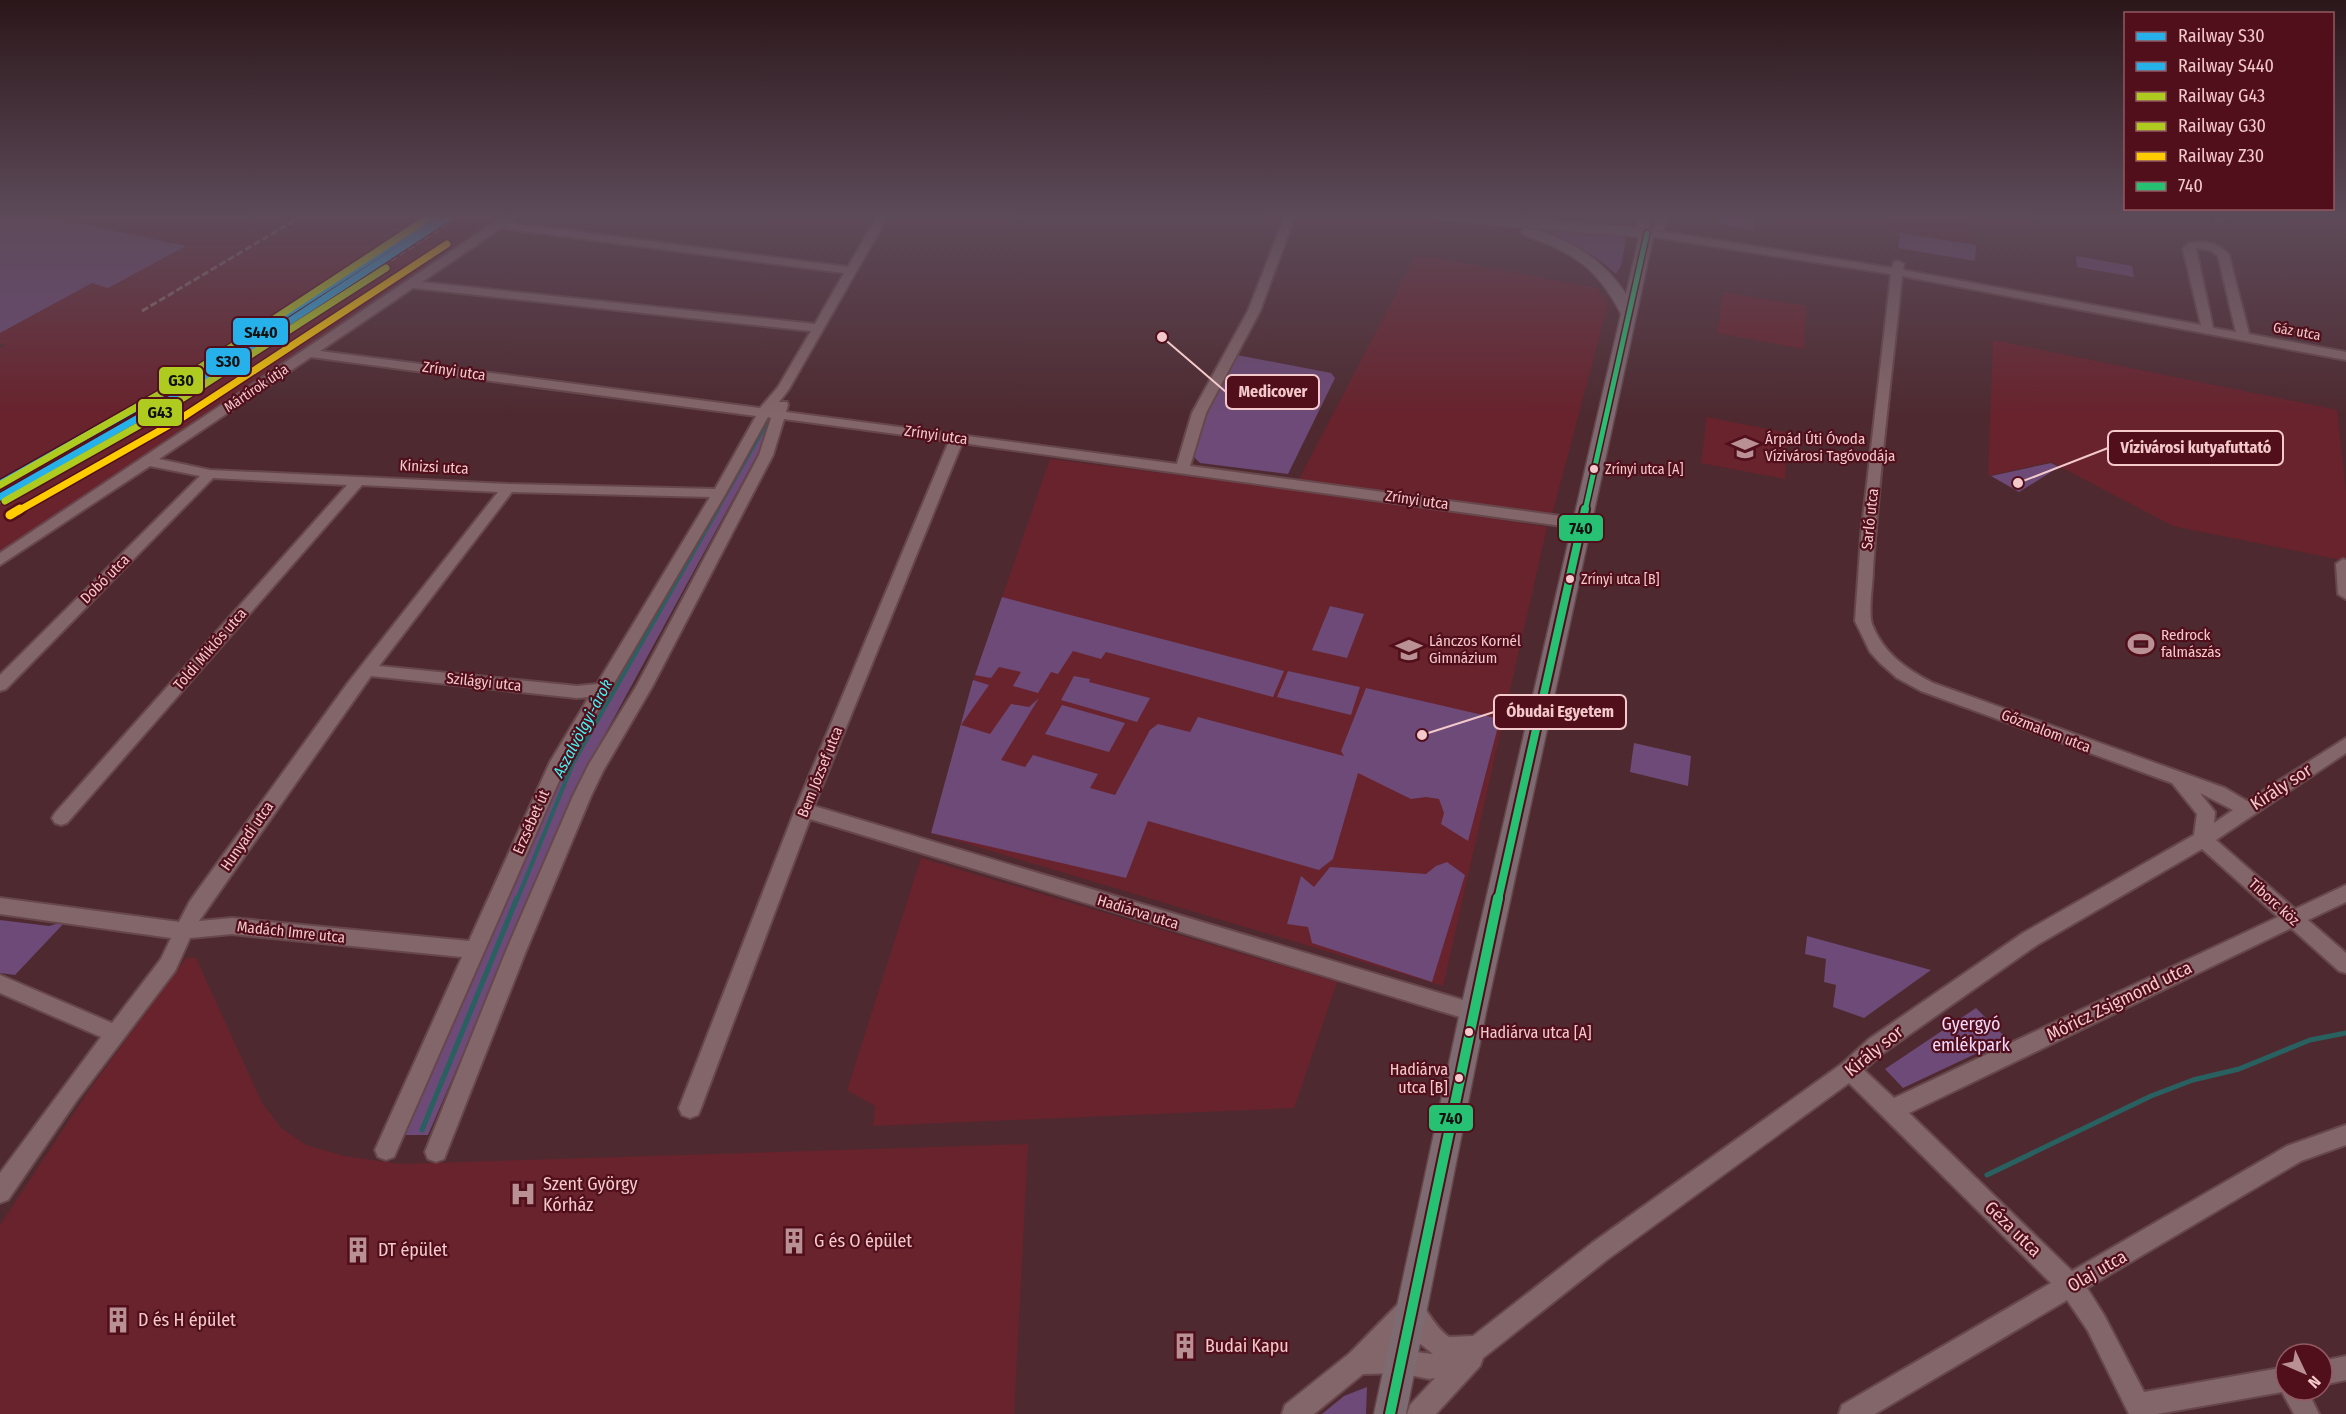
<svg xmlns="http://www.w3.org/2000/svg" width="2346" height="1414" viewBox="0 0 2346 1414" font-family="'Fira Sans Condensed',sans-serif">
<rect width="100%" height="100%" fill="#4e2a30"/>
<!-- built -->
<g fill="#68232d">
<polygon points="43,216 506,216 0,554 0,348 5,345 0,343 0,333 92,283 185,246"/>
<polygon points="1887,216 1973,216 1972,244 1885,229"/>
<polygon points="1415,257 1431,257 1597,288 1608,304 1552,515 1298,481"/>
<polygon points="1723,292 1806,306 1804,349 1717,333"/>
<polygon points="1993,340 2337,410 2346,492 2346,561 2173,526 2051,462 1988,476"/>
<polygon points="1707,417 1788,433 1785,479 1701,463"/>
<polygon points="1050,459 1383,501 1547,527 1443,986 931,833 975,675"/>
<polygon points="921,858 1337,982 1294,1108 873,1126 875,1106 847,1090"/>
<polygon points="186,958 196,958 262,1103 281,1128 306,1145 344,1156 400,1164 1028,1144 1014,1414 0,1414 0,1225 90,1089"/>
</g>
<!-- green -->
<g fill="#6d4a77">
<polygon points="6,216 43,216 186,246 108,288 92,283 0,333 0,220"/>
<polygon points="1721,216 1755,216 1754,230 1721,225"/>
<path d="M1533 228 1627 234 1621 266 1616 274C1592 252 1565 239 1533 228Z"/>
<polygon points="1900,233 1976,245 1975,261 1898,248"/>
<polygon points="2076,256 2132,266 2134,277 2077,267"/>
<polygon points="1237,355 1331,373 1335,378 1288,474 1200,463 1192,455 1204,414"/>
<polygon points="759,423 767,425 768,435 585,771 428,1135 399,1135 554,773"/>
<polygon points="2051,463 2059,467 2019,492 1991,476"/>
<polygon points="1002,597 1284,671 1273,697 1106,652 1101,659 1073,651 1058,674 1051,672 1038,693 1013,686 1021,672 999,667 991,678 975,675"/>
<polygon points="1330,606 1364,614 1347,658 1312,650"/>
<polygon points="1288,671 1360,687 1351,715 1277,697"/>
<polygon points="1074,676 1090,679 1089,682 1150,698 1137,722 1061,700"/>
<polygon points="973,680 989,685 961,725 990,734 1011,704 1029,707 1039,698 1001,760 1025,767 1033,755 1098,774 1090,788 1115,795 1150,730 1158,724 1190,732 1198,717 1344,756 1341,751 1366,688 1500,719 1468,841 1441,824 1444,813 1439,799 1426,797 1411,799 1358,773 1333,859 1319,870 1148,821 1126,878 931,833"/>
<polygon points="1062,705 1125,723 1109,752 1045,734"/>
<polygon points="1634,743 1691,756 1688,786 1630,772"/>
<polygon points="1447,862 1465,875 1432,982 1312,943 1308,927 1287,924 1301,876 1314,887 1330,867 1426,874 1436,866"/>
<polygon points="0,920 49,926 66,921 15,975 0,973"/>
<polygon points="1807,936 1931,970 1864,1018 1833,1007 1836,985 1824,982 1826,959 1805,954"/>
<polygon points="1976,1008 2007,1039 1903,1088 1885,1069"/>
<polygon points="1367,1387 1366,1414 1322,1414 1344,1396"/>
</g>
<g fill="none" stroke-linecap="round" stroke-linejoin="round">
<!-- stream-far2 -->
<polyline stroke="#296060" stroke-width="3" points="717,511 769,420"/>
<!-- stream-far1 -->
<polyline stroke="#296060" stroke-width="4" points="517,900 573,763 718,509"/>
<!-- stream -->
<g stroke="#296060" stroke-width="5">
<polyline points="422,1130 517,898"/>
<polyline points="1987,1175 2151,1096 2193,1080 2239,1069 2310,1040 2346,1033"/>
</g>
<!-- minor casing -->
<g stroke="#67474b" stroke-width="4">
<g id="minor">
<path d="M504 216H517L509 223 848 267 877 216H888L789 389 779 402H787L788 405 786 412 1177 464 1192 413 1248 311 1285 216H1295L1260 311 1206 413 1190 466 1583 519 1590 524 1588 527 1583 529 962 443 814 806 1473 1003 1480 1006 1483 1012 1480 1018 1473 1021 810 819 701 1108 698 1115 690 1118 682 1115 679 1108 795 810 949 441 784 419 773 455 652 687 603 771 591 796 526 951 444 1159 436 1162 428 1159 425 1152 506 951 573 796 589 764 637 685 759 455 771 418 768 417 726 493 567 763 394 1157 386 1160 378 1157 375 1150 462 957 232 934 190 938 175 971 77 1100 8 1200 0 1203V1173L101 1037 0 993V975L112 1023 161 959 171 938 0 914V898L179 922 190 901 347 684 498 492 362 485 67 823 61 825 55 823 52 818 55 813 347 485 213 478 6 689 0 691V675L200 476 150 466 0 565V553ZM501 228 844 273 815 324 422 282ZM413 288 811 331 778 387 760 408 320 351ZM311 357 756 416 715 489 508 484 210 470 159 459ZM512 492 710 497 597 684 577 686 379 666ZM371 676 577 698 589 697 550 762 469 941 232 918 199 921Z"/>
<path d="M1640 216H1650L1647 226 1651 230 1892 268 1894 262 1898 261 1904 264 1903 270 2201 325 2183 249 2189 243C2204 240 2219 243 2229 255L2249 334 2346 352V360L1902 276C1892 374 1879 471 1873 569 1873 583 1868 612 1872 624 1883 653 1906 669 1933 683L2225 788 2247 801 2346 738V753L2216 840 2295 909 2346 885V902L2308 920 2346 953V973L2339 971 2291 928 1909 1113 2072 1271 2287 1146 2346 1125V1145L2301 1161 2087 1288 2104 1315 2144 1392 2286 1367V1390H2307L2319 1414H2294L2282 1392 2157 1414H2129L2088 1331 2067 1300 1875 1414H1839L1842 1405 2051 1283 1849 1083 1608 1259 1483 1358 1480 1366 1436 1414H1407L1410 1405 1435 1378 1429 1379 1400 1373 1363 1374 1314 1414H1282L1285 1405 1350 1353 1403 1299 1411 1295C1425 1301 1432 1326 1449 1337L1473 1336 1592 1243 1843 1063 1869 1039 2023 933 2194 835 2197 814 2172 783 1921 691 1897 678 1880 663 1870 652 1855 621 1861 536 1891 274 1647 236 1643 235 1637 226ZM2196 248 2210 250 2218 256 2236 332 2213 328ZM2200 793 2233 810 2214 823 2215 812ZM2202 849 2278 917 1894 1098 1864 1070 1883 1053 2037 945ZM1408 1327 1418 1342 1433 1354 1388 1349Z"/>
<polygon points="1657,216 1667,216 1663,230 1659,231 1654,228"/>
<polygon points="2215,216 2225,216 2226,219 2221,222 2217,221"/>
<polygon points="2343,559 2346,560 2346,599 2338,594 2336,564"/>
<polygon points="2346,1356 2346,1380 2322,1385 2322,1361"/>
</g>
</g>
<!-- major casing -->
<g stroke="#67474b" stroke-width="3">
<path id="major" d="M1432 216H1493L1647 229 1654 233 1486 1012 1406 1414H1374L1460 1012 1621 314C1597 267 1573 252 1523 235L1521 232 1523 229C1531 227 1538 231 1546 233 1579 245 1606 264 1626 294L1639 237 1439 220Z"/>
</g>
<!-- minor -->
<use href="#minor" fill="#836669" fill-rule="evenodd"/>
<!-- major -->
<use href="#major" fill="#7e6b71" fill-rule="evenodd"/>
<!-- rail -->
<g stroke="#886b70" stroke-width="3" stroke-dasharray="7 3" stroke-linecap="butt">
<polyline points="142,311 302,216"/>
<polyline points="0,503 144,420 447,224"/>
</g>
<!-- bus-1-far2 casing -->
<g stroke="#510f1c" stroke-width="8">
<polyline id="bus-1-far2" points="1585,511 1647,233"/>
</g>
<!-- bus-1-far1 casing -->
<g stroke="#510f1c" stroke-width="12">
<polyline id="bus-1-far1" points="1498,900 1585,509"/>
</g>
<!-- bus-1 casing -->
<g stroke="#510f1c" stroke-width="14">
<polyline id="bus-1" points="1390,1414 1498,898"/>
</g>
<!-- bus-1-far2 -->
<use href="#bus-1-far2" stroke="#26c172" stroke-width="5"/>
<!-- bus-1-far1 -->
<use href="#bus-1-far1" stroke="#26c172" stroke-width="8"/>
<!-- bus-1 -->
<use href="#bus-1" stroke="#26c172" stroke-width="10"/>
<!-- rail-1 casing -->
<g stroke="#510f1c" stroke-width="10">
<polyline id="rail-1" points="0,497 168,401 450,216"/>
</g>
<!-- rail-2 casing -->
<g stroke="#510f1c" stroke-width="10">
<polyline id="rail-2" points="0,484 168,390 438,216"/>
</g>
<!-- rail-3 casing -->
<g stroke="#510f1c" stroke-width="10">
<polyline id="rail-3" points="5,501 147,421 386,268"/>
</g>
<!-- rail-4 casing -->
<g stroke="#510f1c" stroke-width="10">
<polyline id="rail-4" points="0,485 163,392 431,216"/>
</g>
<!-- rail-5-far1 casing -->
<g stroke="#510f1c" stroke-width="10">
<polyline id="rail-5-far1" points="18,511 180,419 447,244"/>
</g>
<!-- rail-5 casing -->
<g stroke="#510f1c" stroke-width="14">
<polyline id="rail-5" points="10,515 20,509"/>
</g>
<!-- rail-1 -->
<use href="#rail-1" stroke="#26b1eb" stroke-width="7"/>
<!-- rail-2 -->
<use href="#rail-2" stroke="#26b1eb" stroke-width="7"/>
<!-- rail-3 -->
<use href="#rail-3" stroke="#b0cb1f" stroke-width="7"/>
<!-- rail-4 -->
<use href="#rail-4" stroke="#b0cb1f" stroke-width="7"/>
<!-- rail-5-far1 -->
<use href="#rail-5-far1" stroke="#fecc00" stroke-width="7"/>
<!-- rail-5 -->
<use href="#rail-5" stroke="#fecc00" stroke-width="9"/>
</g>
<!-- sky -->
<linearGradient id="sky" x2="0" y2="1"><stop stop-color="#2b171a"/><stop offset="0.52" stop-color="#5d4a59"/><stop offset="1" stop-color="#5d4a59" stop-opacity="0"/></linearGradient>
<rect width="2346" height="414" fill="url(#sky)"/>
<!-- icons -->
<defs>
<g id="school-bare" transform="scale(2.07)"><path d="M0-5L7-2L0 1L-7-2ZM-4 1L0 2.5L4 1V4Q0 6-4 4Z" fill="#b99195" stroke="#510f1c" stroke-width="2.5" paint-order="stroke"/></g>
<g id="stadium-bare" transform="scale(2.07)"><path d="M0-5a6.5 5 0 1 0 0 10a6.5 5 0 1 0 0-10ZM-3.5-1.8h7v3.6h-7Z" fill="#b99195" stroke="#510f1c" stroke-width="2.5" paint-order="stroke"/></g>
<g id="hospital-bare" transform="scale(2.07)"><path d="M-5-5h3v3.5h4V-5h3V5h-3V1.5h-4V5h-3Z" fill="#b99195" stroke="#510f1c" stroke-width="2.5" paint-order="stroke"/></g>
<g id="building-bare" transform="scale(2.07)"><path d="M-4-6H4V6H1V3H-1V6H-4ZM-2.5-4.3h1.7v1.8h-1.7ZM.8-4.3h1.7v1.8H.8ZM-2.5-1h1.7V.8h-1.7ZM.8-1h1.7V.8H.8Z" fill="#b99195" stroke="#510f1c" stroke-width="2.5" paint-order="stroke"/></g>
</defs>
<g fill-rule="evenodd">
<use href="#school-bare" x="1745" y="448"/>
<use href="#stadium-bare" x="2141" y="644"/>
<use href="#school-bare" x="1409" y="650"/>
<use href="#hospital-bare" x="523" y="1194"/>
<use href="#building-bare" x="794" y="1241"/>
<use href="#building-bare" x="358" y="1250"/>
<use href="#building-bare" x="118" y="1320"/>
<use href="#building-bare" x="1185" y="1346"/>
</g>
<!-- markers -->
<g fill="#f3c9cb" stroke="#510f1c" stroke-width="2">
<circle cx="1594" cy="469" r="5"/>
<circle cx="1570" cy="579" r="5"/>
<circle cx="1469" cy="1032" r="5"/>
<circle cx="1459" cy="1078" r="5"/>
</g>
<g text-anchor="middle" stroke-width="4.5" stroke-linejoin="round" paint-order="stroke">
<!-- far-street labels -->
<g font-size="14" fill="#f3c9cb" stroke="#510f1c">
<text transform="translate(2297 331) rotate(10)" y="5">Gáz utca</text>
<text transform="translate(256 388) rotate(-34)" y="5">Mártírok útja</text>
</g>
<!-- bus labels -->
<g font-size="14" fill="#f3c9cb" stroke="#510f1c" text-anchor="start">
<text x="1605" y="474">Zrínyi utca [A]</text>
<text x="1581" y="584">Zrínyi utca [B]</text>
</g>
<!-- street labels -->
<g font-size="15" fill="#f3c9cb" stroke="#510f1c">
<text transform="translate(454 371) rotate(8)" y="5">Zrínyi utca</text>
<text transform="translate(936 435) rotate(8)" y="5">Zrínyi utca</text>
<text transform="translate(434 467) rotate(3)" y="5">Kinizsi utca</text>
<text transform="translate(1417 500) rotate(8)" y="5">Zrínyi utca</text>
<text transform="translate(1870 519) rotate(-84)" y="5">Sarló utca</text>
<text transform="translate(105 579) rotate(-45)" y="5">Dobó utca</text>
<text transform="translate(210 649) rotate(-49)" y="5">Toldi Miklós utca</text>
<text transform="translate(484 682) rotate(6)" y="5">Szilágyi utca</text>
<text transform="translate(2046 731) rotate(21)" y="5">Gőzmalom utca</text>
<text transform="translate(820 772) rotate(-68)" y="5">Bem József utca</text>
<text transform="translate(531 822) rotate(-66)" y="5">Erzsébet út</text>
<text transform="translate(247 836) rotate(-55)" y="5">Hunyadi utca</text>
<text transform="translate(2274 902) rotate(42)" y="5">Tiborc köz</text>
<text transform="translate(1138 912) rotate(17)" y="5">Hadiárva utca</text>
<text transform="translate(291 932) rotate(6)" y="5">Madách Imre utca</text>
</g>
<!-- poi labels -->
<g font-size="15" fill="#f3c9cb" stroke="#510f1c" text-anchor="start">
<text x="1765" y="444">Árpád Úti Óvoda<tspan x="1765" dy="17">Vízivárosi Tagóvodája</tspan></text>
<text x="2161" y="640">Redrock<tspan x="2161" dy="17">falmászás</tspan></text>
<text x="1429" y="646">Lánczos Kornél<tspan x="1429" dy="17">Gimnázium</tspan></text>
</g>
<!-- water labels -->
<g font-size="16" font-style="italic" fill="#42f4f4" stroke="#510f1c">
<text transform="translate(582 728) rotate(-62)" y="6">Aszalvölgyi-árok</text>
</g>
<!-- near-bus labels -->
<g font-size="16" fill="#f3c9cb" stroke="#510f1c" text-anchor="start">
<text x="1480" y="1038">Hadiárva utca [A]</text>
<text x="1448" y="1075" text-anchor="end">Hadiárva<tspan x="1448" dy="18">utca [B]</tspan></text>
</g>
<!-- near-street labels -->
<g font-size="18" fill="#f3c9cb" stroke="#510f1c">
<text transform="translate(2281 787) rotate(-33)" y="6">Király sor</text>
<text transform="translate(2119 1001) rotate(-26)" y="6">Móricz Zsigmond utca</text>
<text transform="translate(1874 1051) rotate(-39)" y="6">Király sor</text>
<text transform="translate(2013 1229) rotate(44)" y="6">Géza utca</text>
<text transform="translate(2097 1271) rotate(-30)" y="6">Olaj utca</text>
</g>
<!-- near-park labels -->
<g font-size="18" fill="#f2d9fd" stroke="#510f1c">
<text x="1971" y="1030">Gyergyó<tspan x="1971" dy="21">emlékpark</tspan></text>
</g>
<!-- near-poi labels -->
<g font-size="18" fill="#f3c9cb" stroke="#510f1c" text-anchor="start">
<text x="543" y="1190">Szent György<tspan x="543" dy="21">Kórház</tspan></text>
<text x="814" y="1247">G és O épület</text>
<text x="378" y="1256">DT épület</text>
<text x="138" y="1326">D és H épület</text>
<text x="1205" y="1352">Budai Kapu</text>
</g>
</g>
<!-- callouts -->
<path fill="none" stroke="#f3c9cb" stroke-width="2" d="M1162 337L1226 392M2018 483L2108 448M1422 735L1494 712"/>
<g fill="#f3c9cb" stroke="#510f1c" stroke-width="2">
<circle cx="1162" cy="337" r="6"/>
<circle cx="2018" cy="483" r="6"/>
<circle cx="1422" cy="735" r="6"/>
</g>
<g fill="#510f1c" stroke="#f3c9cb" stroke-width="2">
<rect x="1226" y="375" width="93" height="34" rx="6"/>
<rect x="2108" y="431" width="175" height="34" rx="6"/>
<rect x="1494" y="695" width="132" height="34" rx="6"/>
</g>
<g font-size="16" text-anchor="middle" font-weight="bold" fill="#f3c9cb">
<text x="1273" y="397">Medicover</text>
<text x="2196" y="453">Vízivárosi kutyafuttató</text>
<text x="1560" y="717">Óbudai Egyetem</text>
</g>
<g stroke="#510f1c" stroke-width="2">
<rect x="232" y="317" width="57" height="29" rx="6" fill="#26b1eb"/>
<rect x="205" y="347" width="46" height="29" rx="6" fill="#26b1eb"/>
<rect x="158" y="366" width="46" height="29" rx="6" fill="#b0cb1f"/>
<rect x="137" y="398" width="46" height="29" rx="6" fill="#b0cb1f"/>
<rect x="1558" y="514" width="46" height="28" rx="6" fill="#26c172"/>
<rect x="1428" y="1104" width="46" height="28" rx="6" fill="#26c172"/>
</g>
<g font-size="16" text-anchor="middle" font-weight="bold" fill="#111">
<text x="261" y="338">S440</text>
<text x="228" y="367">S30</text>
<text x="181" y="386">G30</text>
<text x="160" y="418">G43</text>
<text x="1581" y="534">740</text>
<text x="1451" y="1124">740</text>
</g>
<!-- legend -->
<rect x="2124" y="12" width="210" height="198" fill="#510f1c" stroke="#925962" stroke-width="1.5"/>
<rect x="2136" y="32" width="30" height="9" fill="#26b1eb" stroke="#925962" stroke-width="1.5"/>
<text x="2178" y="42" font-size="18" fill="#f3c9cb">Railway S30</text>
<rect x="2136" y="62" width="30" height="9" fill="#26b1eb" stroke="#925962" stroke-width="1.5"/>
<text x="2178" y="72" font-size="18" fill="#f3c9cb">Railway S440</text>
<rect x="2136" y="92" width="30" height="9" fill="#b0cb1f" stroke="#925962" stroke-width="1.5"/>
<text x="2178" y="102" font-size="18" fill="#f3c9cb">Railway G43</text>
<rect x="2136" y="122" width="30" height="9" fill="#b0cb1f" stroke="#925962" stroke-width="1.5"/>
<text x="2178" y="132" font-size="18" fill="#f3c9cb">Railway G30</text>
<rect x="2136" y="152" width="30" height="9" fill="#fecc00" stroke="#925962" stroke-width="1.5"/>
<text x="2178" y="162" font-size="18" fill="#f3c9cb">Railway Z30</text>
<rect x="2136" y="182" width="30" height="9" fill="#26c172" stroke="#925962" stroke-width="1.5"/>
<text x="2178" y="192" font-size="18" fill="#f3c9cb">740</text>
<!-- north arrow -->
<g transform="translate(2304 1372) rotate(134)"><circle r="28" fill="#510f1c" stroke="#925962" stroke-width="1.5"/>
<path d="M0-4.5L10 22L0 15L-10 22Z" fill="#b99195"/>
<text y="-9" font-size="16" font-weight="bold" text-anchor="middle" fill="#f3c9cb">N</text>
</g>
</svg>
